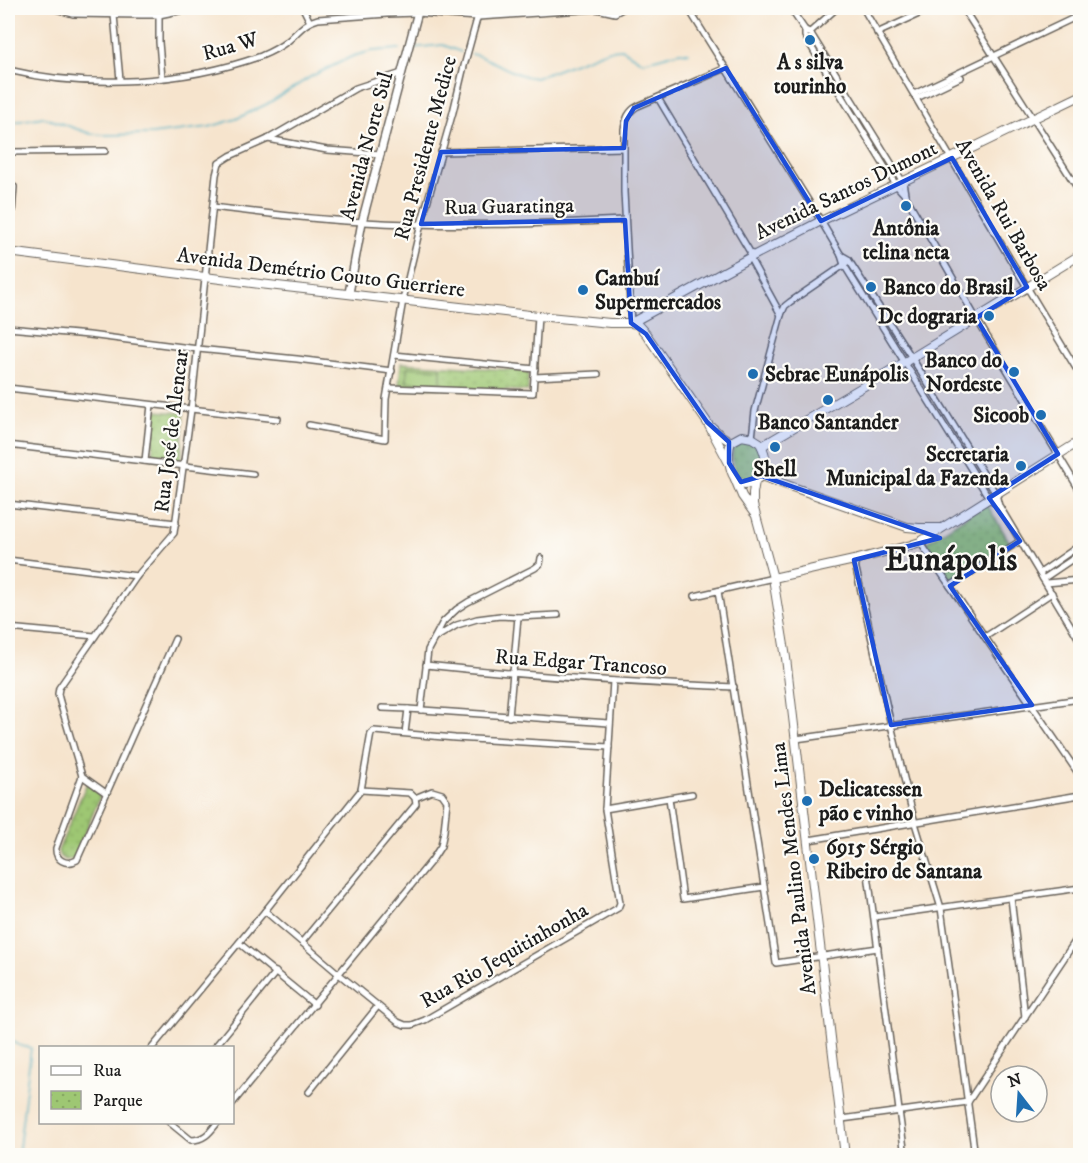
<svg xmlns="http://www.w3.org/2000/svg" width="1088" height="1163" viewBox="0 0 1088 1163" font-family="'IM FELL DW Pica',serif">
<defs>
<pattern id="park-dots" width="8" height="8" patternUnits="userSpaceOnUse" patternTransform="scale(1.5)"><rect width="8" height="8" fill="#9ec773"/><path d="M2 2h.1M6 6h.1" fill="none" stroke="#88aa63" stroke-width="1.8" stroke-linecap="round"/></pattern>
</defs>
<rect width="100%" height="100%" fill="#fdfcf7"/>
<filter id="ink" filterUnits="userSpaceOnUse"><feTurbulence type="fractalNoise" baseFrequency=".0167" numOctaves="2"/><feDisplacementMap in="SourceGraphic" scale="12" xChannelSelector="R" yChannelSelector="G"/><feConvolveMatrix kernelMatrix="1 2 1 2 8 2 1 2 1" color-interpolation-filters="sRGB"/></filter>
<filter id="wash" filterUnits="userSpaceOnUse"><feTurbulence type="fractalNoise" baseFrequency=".008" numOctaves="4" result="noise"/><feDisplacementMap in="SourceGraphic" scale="24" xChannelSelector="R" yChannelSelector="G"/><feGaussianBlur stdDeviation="1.35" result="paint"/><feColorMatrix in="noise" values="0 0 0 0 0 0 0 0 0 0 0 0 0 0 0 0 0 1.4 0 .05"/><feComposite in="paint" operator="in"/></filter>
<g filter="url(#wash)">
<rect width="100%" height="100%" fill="#f6e4cd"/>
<!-- park -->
<g fill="url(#park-dots)" stroke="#5d7248" stroke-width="1.5">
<polygon points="401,363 528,371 528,391 399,386"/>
<polygon points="155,411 184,413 181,461 152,459"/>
<path d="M744 439C756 441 759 449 764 459L759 473 751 478 743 479C741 477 737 475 736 472 730 460 730 442 744 439Z"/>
<polygon points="986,503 1010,543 951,581 926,543"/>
<polygon points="87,783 93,785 100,796 75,858 66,860 60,857 58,851"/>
</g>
<!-- pitch -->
<polygon fill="#9ec773" stroke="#5d7248" stroke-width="1.5" points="407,367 441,369 441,385 407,382"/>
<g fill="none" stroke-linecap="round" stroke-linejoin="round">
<!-- stream -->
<g stroke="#3fa9be" stroke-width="1.5">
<polyline points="412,48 443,45 461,52"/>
<path d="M472 54C494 59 512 76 536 78L609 50 622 49 643 62 680 52 689 53"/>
<polyline points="8,123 43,117 91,134 106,135 152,134 209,127 236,119 267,104 312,76 353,56 372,51 400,49"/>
<polyline points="8,1040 21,1046 31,1048 18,1156"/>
</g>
</g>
</g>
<g filter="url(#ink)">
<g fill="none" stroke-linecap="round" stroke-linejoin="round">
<!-- minor casing -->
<g stroke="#68625a" stroke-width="8">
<g id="minor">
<polyline points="52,8 73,14 141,15 159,15 193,8"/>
<polyline points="303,8 310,22"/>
<polyline points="688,8 821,221 841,255 844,265 989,498 1000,507 1080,641"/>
<polyline points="790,8 805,30"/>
<polyline points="863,8 1010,259 1080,375"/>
<polyline points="963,8 1080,192"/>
<polyline points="114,15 120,80"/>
<polyline points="159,15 159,42 162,78"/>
<polyline points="805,30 805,36 815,53 896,185 905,195 976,318 1080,491"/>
<polyline points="805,30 810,32 903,182 905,194"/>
<polyline points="809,33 837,8"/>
<polyline points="877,33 932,8"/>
<path d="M8 70C88 89 183 84 261 56 271 52 280 47 289 40 298 32 305 22 318 19L387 14 417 13 478 17 597 9 615 13 624 8"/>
<polyline points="914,94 1080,15"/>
<polyline points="658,98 750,252 752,262 781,315"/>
<polyline points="917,98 961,77"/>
<polyline points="268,139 327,150 381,154"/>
<polyline points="8,152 105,151"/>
<polyline points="441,152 624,148"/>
<path d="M213 207C263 213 314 220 364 222 451 227 538 224 625 220"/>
<polyline points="9,252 14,187"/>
<polyline points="841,255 848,259 912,358 996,494 999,506"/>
<path d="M631 323 624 192V129C626 119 628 111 638 106L726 68"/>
<polyline points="8,328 89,335 198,349 297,359 392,371"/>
<polyline points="394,355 535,369"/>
<polyline points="534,377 598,374"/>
<polyline points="8,388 278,419"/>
<polyline points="389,388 533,393 538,316"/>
<polyline points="309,425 385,439 386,399 403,300 421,224 453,112 464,66 480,8"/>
<polyline points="752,438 755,411 781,315 785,306 790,302 844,265 846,263"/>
<polyline points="8,445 253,474"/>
<polyline points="145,461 151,405"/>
<polyline points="8,504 176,523"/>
<polyline points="920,542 1080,776"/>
<polyline points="8,560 137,576"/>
<polyline points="854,560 891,725 915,823 941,908 975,1156"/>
<polyline points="1040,573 1080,545"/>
<polyline points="1043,579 1080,554"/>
<polyline points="1046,583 1080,580"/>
<polyline points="950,586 1020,541"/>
<polyline points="718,591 776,963 878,948"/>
<polyline points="695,596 773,578"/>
<polyline points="8,628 95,636"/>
<polyline points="985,637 1052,593"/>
<polyline points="435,638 457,625 477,619 500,616 518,617 558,615"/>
<path d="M426 665C528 676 631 683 734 687"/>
<polyline points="382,708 408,709 609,723"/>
<polyline points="421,710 428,650 443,622 457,609 468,602 535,568 540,564 541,558"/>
<polyline points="509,717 518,617"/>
<polyline points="405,733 408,709"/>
<polyline points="796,739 1080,699"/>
<path d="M82 776 56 848C55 860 66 866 77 860L175 639"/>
<polyline points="106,793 82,776 60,702 58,694 59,688 137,576 174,533 191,410 216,175 219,163 230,156 268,139 356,88 402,73"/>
<polyline points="669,798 683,899 764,887"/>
<polyline points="605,809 692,794"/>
<polyline points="809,840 1080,795"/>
<polyline points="868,874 905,1156"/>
<polyline points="1011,898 1025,1017"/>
<polyline points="265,911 340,975 398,1022 405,1025 412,1025 425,1020 618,908 620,903 605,809 613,681"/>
<polyline points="874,917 1080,888"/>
<polyline points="302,942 416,804 415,798 410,793 361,790"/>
<polyline points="239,943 315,1005"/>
<polyline points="152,1048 265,911 361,790 371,733 374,731 455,738 609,747"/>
<polyline points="214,1048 276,972"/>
<polyline points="309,1092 378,1006"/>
<polyline points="968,1102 1080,934"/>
<polyline points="232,1104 432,860 441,846 444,831 447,801 442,794 432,791 415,798"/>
<polyline points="842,1119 968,1102"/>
<path d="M169 1122 191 1140C205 1140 210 1132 218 1122"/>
</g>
</g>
<!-- tertiary casing -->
<g stroke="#68625a" stroke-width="10">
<polyline id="tertiary" points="349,293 362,222 419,8"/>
</g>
<!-- secondary casing -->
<g stroke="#68625a" stroke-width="10">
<g id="secondary">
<polyline points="8,252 260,284 538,316 610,323 631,323 637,324 646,334 707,422 729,463"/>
<polyline points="631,323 751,257 821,221 1080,96"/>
<polyline points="713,428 720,435 731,442"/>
<path d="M742 436 752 438 760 443C767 456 770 473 754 481 752 482 748 484 745 484 728 482 727 453 731 442Z"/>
<polyline points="762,446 905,362 1080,255"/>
<polyline points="761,476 907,527 919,528 940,528"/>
<polyline points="735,479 742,496 754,513"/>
<polyline points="755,481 753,493 753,505 773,578 786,658 845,1156"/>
<polyline points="773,578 854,560 911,545 920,542 1080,441"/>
</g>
</g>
<!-- minor -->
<use href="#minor" stroke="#fff" stroke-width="5"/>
<!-- tertiary -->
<use href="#tertiary" stroke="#fff" stroke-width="7"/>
<!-- secondary -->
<use href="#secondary" stroke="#fff" stroke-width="8"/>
</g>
</g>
<!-- marked area -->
<path fill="#1d4ed8" fill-opacity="0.2" stroke="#1d4ed8" stroke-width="4.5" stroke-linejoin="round" d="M726 68 821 221 952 158 1027 287 976 318 1058 454 989 498 1020 541 950 586 1032 705 891 725 854 560 940 538 762 476 741 482 729 463V442L707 422 646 334 631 323 625 220 421 224 441 152 624 148 626 121 634 108Z"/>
<!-- markers -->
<g fill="#1f6fb2" stroke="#fdfcf7" stroke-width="2">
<circle cx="810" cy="40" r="6"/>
<circle cx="906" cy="206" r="6"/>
<circle cx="871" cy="287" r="6"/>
<circle cx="583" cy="290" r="6"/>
<circle cx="989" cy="316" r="6"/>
<circle cx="1014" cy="372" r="6"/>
<circle cx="753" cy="374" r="6"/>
<circle cx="828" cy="400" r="6"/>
<circle cx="1041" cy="415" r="6"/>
<circle cx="775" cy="447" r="6"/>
<circle cx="1021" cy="466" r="6"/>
<circle cx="807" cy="801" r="6"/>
<circle cx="814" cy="859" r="6"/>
</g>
<g text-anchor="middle" stroke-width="4.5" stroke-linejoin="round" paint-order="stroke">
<!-- street labels -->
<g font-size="21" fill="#1c1c1c" stroke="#fdfcf7">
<text transform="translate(230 46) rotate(-16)" y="7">Rua W</text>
<text transform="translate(366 146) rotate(-75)" y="7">Avenida Norte Sul</text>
<text transform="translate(425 148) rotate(-75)" y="7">Rua Presidente Medice</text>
<text transform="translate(846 190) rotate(-26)" y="7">Avenida Santos Dumont</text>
<text transform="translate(509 206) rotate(-1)" y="7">Rua Guaratinga</text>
<text transform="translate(1004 214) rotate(60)" y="7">Avenida Rui Barbosa</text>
<text transform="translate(321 272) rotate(7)" y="7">Avenida Demétrio Couto Guerriere</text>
<text transform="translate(171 431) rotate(-83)" y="7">Rua José de Alencar</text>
<text transform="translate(581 662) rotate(4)" y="7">Rua Edgar Trancoso</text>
<text transform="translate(793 869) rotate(-97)" y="7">Avenida Paulino Mendes Lima</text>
<text transform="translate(504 955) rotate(-30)" y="7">Rua Rio Jequitinhonha</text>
</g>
<!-- poi labels -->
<g font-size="21" font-weight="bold" fill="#1c1c1c" stroke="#fdfcf7" text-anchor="start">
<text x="810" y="69" text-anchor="middle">A s silva<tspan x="810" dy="24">tourinho</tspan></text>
<text x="906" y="235" text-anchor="middle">Antônia<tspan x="906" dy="24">telina neta</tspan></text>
<text x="595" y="285">Cambuí<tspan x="595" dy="24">Supermercados</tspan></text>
<text x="883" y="294">Banco do Brasil</text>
<text x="977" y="323" text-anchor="end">Dc dograria</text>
<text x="1002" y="367" text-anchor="end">Banco do<tspan x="1002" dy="24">Nordeste</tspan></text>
<text x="765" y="381">Sebrae Eunápolis</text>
<text x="1029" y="422" text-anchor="end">Sicoob</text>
<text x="828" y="429" text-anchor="middle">Banco Santander</text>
<text x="1009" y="461" text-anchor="end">Secretaria<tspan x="1009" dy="24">Municipal da Fazenda</tspan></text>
<text x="775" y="476" text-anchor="middle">Shell</text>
<text x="819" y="796">Delicatessen<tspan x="819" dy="24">pão e vinho</tspan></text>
<text x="826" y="854">6915 Sérgio<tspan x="826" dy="24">Ribeiro de Santana</tspan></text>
</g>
<!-- town labels -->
<g font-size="33" font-weight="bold" fill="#1c1c1c" stroke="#fdfcf7">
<text x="951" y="570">Eunápolis</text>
</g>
</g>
<!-- margin -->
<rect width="1088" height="1163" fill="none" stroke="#fdfcf7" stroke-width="30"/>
<!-- legend -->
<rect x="39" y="1046" width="195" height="78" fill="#fdfcf7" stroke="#a3a29f" stroke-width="1.5"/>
<rect x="51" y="1066" width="30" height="9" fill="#ffffff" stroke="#a3a29f" stroke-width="1.5"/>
<text x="93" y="1076" font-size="18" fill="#1c1c1c">Rua</text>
<rect x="51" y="1091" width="30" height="18" fill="url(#park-dots)" stroke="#a3a29f" stroke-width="1.5"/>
<text x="93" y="1106" font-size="18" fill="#1c1c1c">Parque</text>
<!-- north arrow -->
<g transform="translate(1019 1094) rotate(343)"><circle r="28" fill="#fdfcf7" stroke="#a3a29f" stroke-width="1.5"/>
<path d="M0-4.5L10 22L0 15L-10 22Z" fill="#1f6fb2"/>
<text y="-9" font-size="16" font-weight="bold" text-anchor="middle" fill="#1c1c1c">N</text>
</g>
</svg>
